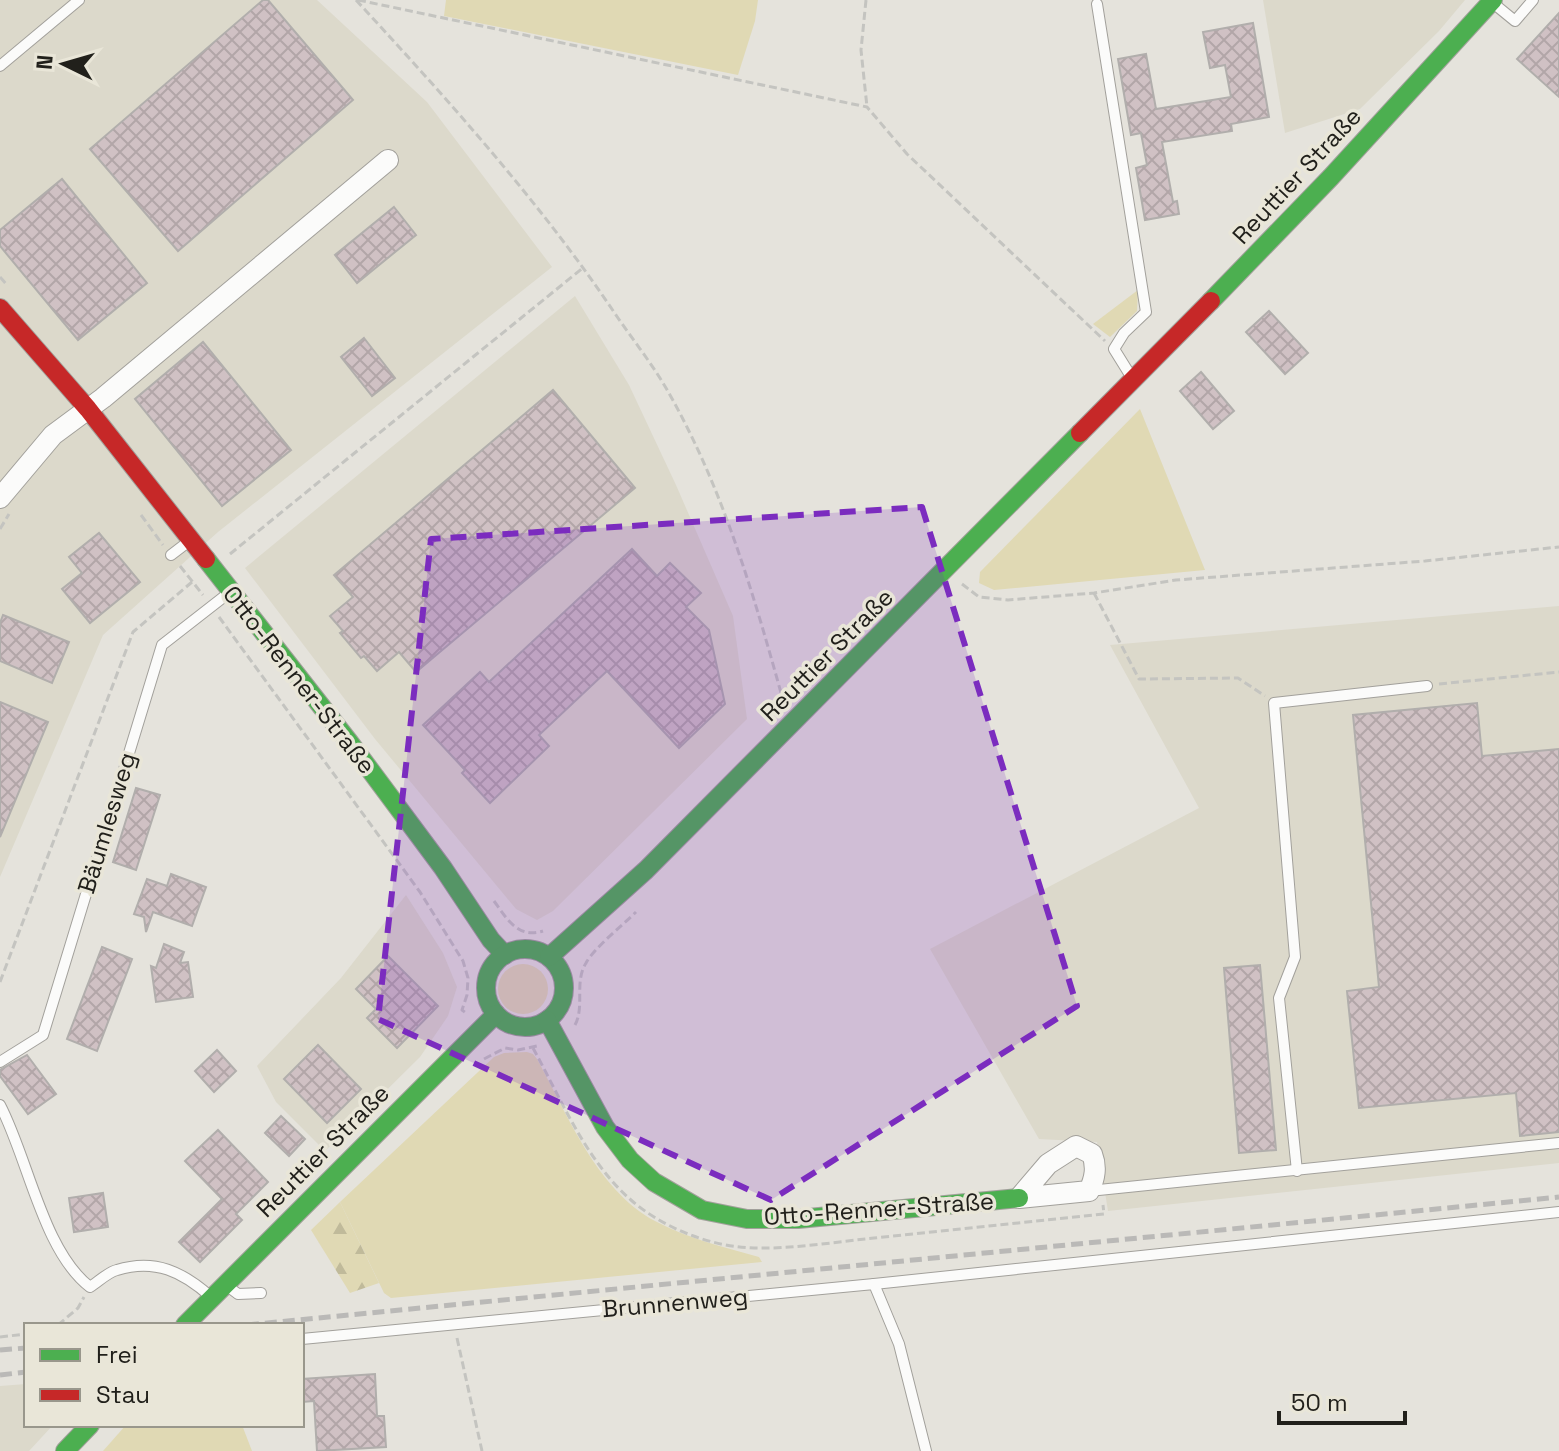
<svg xmlns="http://www.w3.org/2000/svg" width="1559" height="1451" viewBox="0 0 1559 1451" font-family="'Space Grotesk',sans-serif">
<defs>
<pattern id="forest-firs" width="22" height="20" patternUnits="userSpaceOnUse" patternTransform="scale(2)"><rect width="22" height="20" fill="#e0d9b4"/><path d="M5 1l3.5 6h-7zM16 11l3.5 6h-7z" fill="#c0ba9a"/></pattern>
<pattern id="building-cross-hatch" width="8" height="8" patternUnits="userSpaceOnUse" patternTransform="scale(2)"><rect width="8" height="8" fill="#d0c1c4"/><path d="M0 0l8 8M0 8l8-8" fill="none" stroke="#b2a6a8"/></pattern>
</defs>
<rect width="100%" height="100%" fill="#e5e3dc"/>
<!-- built -->
<g fill="#dcd9cb">
<polygon points="0,0 317,0 427,102 552,267 218,532 103,635 0,877"/>
<polygon points="1263,0 1465,0 1439,31 1360,109 1285,133"/>
<polygon points="575,296 629,385 676,485 733,616 747,719 553,911 537,920 516,909 375,739 245,568"/>
<polygon points="1559,606 1559,1163 1108,1211 1097,1142 1039,1139 930,949 1199,808 1110,645"/>
<polygon points="406,895 443,953 457,987 448,1016 420,1057 325,1151 276,1102 257,1066 341,978"/>
<polygon points="26,1384 26,1425 53,1425 29,1451 0,1451 0,1386"/>
</g>
<!-- grass -->
<g fill="#e0d9b4">
<polygon points="446,0 758,0 755,21 738,75 444,16"/>
<polygon points="1138,290 1137,311 1110,337 1093,324"/>
<polygon points="1140,409 1205,570 994,590 979,583 980,572"/>
<circle cx="523" cy="989" r="25"/>
<path d="M527 1052 533 1054 537 1059C568 1115 596 1189 655 1221 687 1238 723 1247 759 1257L762 1262 391 1298 384 1293 340 1202 494 1057 504 1053Z"/>
<polygon points="126,1425 242,1425 252,1451 103,1451"/>
</g>
<!-- forest -->
<polygon fill="url(#forest-firs)" points="340,1202 379,1283 350,1293 311,1230"/>
<!-- building -->
<g fill="url(#building-cross-hatch)" stroke="#b1aeac" stroke-width="2">
<polygon points="263,0 268,0 353,100 178,251 90,149"/>
<polygon points="1559,13 1559,97 1517,59"/>
<polygon points="1253,23 1269,117 1231,124 1232,131 1162,142 1173,202 1177,201 1179,214 1145,220 1136,168 1147,165 1141,133 1131,135 1118,59 1146,54 1156,109 1231,97 1225,65 1210,68 1203,32"/>
<polygon points="62,179 147,283 78,340 0,246 0,230"/>
<polygon points="394,207 416,235 357,283 335,255"/>
<polygon points="1269,311 1308,353 1285,374 1246,332"/>
<polygon points="364,338 395,378 372,396 341,357"/>
<polygon points="203,342 291,450 222,506 135,399"/>
<polygon points="1201,372 1234,411 1213,429 1180,391"/>
<polygon points="553,390 635,488 416,672 399,652 377,671 364,656 361,658 340,633 343,631 330,616 353,597 334,575"/>
<polygon points="99,533 140,582 90,623 62,589 82,573 69,557"/>
<polygon points="632,549 657,576 670,563 701,593 686,607 709,630 725,704 679,748 607,671 539,735 549,746 490,803 462,773 465,770 423,725 480,672 489,682"/>
<polygon points="3,615 69,642 52,683 0,661 0,623"/>
<polygon points="0,702 48,722 0,837"/>
<polygon points="1477,703 1482,756 1559,749 1559,1132 1520,1136 1516,1093 1359,1108 1347,991 1379,987 1353,715"/>
<polygon points="136,788 160,795 136,870 113,862"/>
<polygon points="171,874 206,887 192,926 153,912 146,932 144,917 134,914 147,879 167,886"/>
<polygon points="164,944 184,952 180,963 188,962 193,997 156,1002 151,966 156,968"/>
<polygon points="102,947 132,959 97,1051 67,1039"/>
<polygon points="388,956 438,1006 397,1048 367,1018 376,1009 356,989"/>
<polygon points="1260,965 1276,1150 1239,1153 1224,968"/>
<polygon points="318,1045 361,1089 327,1123 284,1079"/>
<polygon points="217,1050 236,1071 214,1092 195,1071"/>
<polygon points="27,1055 56,1094 28,1114 0,1076 0,1070"/>
<polygon points="281,1116 305,1139 289,1156 265,1133"/>
<polygon points="218,1130 268,1182 236,1214 242,1220 200,1262 179,1242 222,1199 185,1161"/>
<polygon points="103,1193 108,1227 74,1232 69,1198"/>
<polygon points="375,1374 377,1416 384,1416 386,1447 317,1451 314,1401 302,1402 302,1379"/>
</g>
<g fill="none" stroke-linecap="round" stroke-linejoin="round">
<!-- lane casing -->
<g stroke="#a2a09b" stroke-width="12">
<g id="lane">
<polyline points="1493,3 1515,21 1533,0"/>
<polyline points="1097,4 1146,312 1124,333 1114,349 1132,378"/>
<polyline points="0,66 79,0"/>
<polyline points="171,555 188,542"/>
<polyline points="0,1062 43,1035 162,645 230,592"/>
<path d="M0 1105C28 1158 43 1251 90 1287 98 1282 108 1272 117 1270 155 1258 183 1272 211 1297"/>
<polyline points="1297,1171 1279,998 1295,957 1274,703 1427,686"/>
<polyline points="1089,1191 1559,1143"/>
<polyline points="874,1284 1559,1212"/>
<polyline points="226,1285 238,1294 261,1293"/>
<polyline points="302,1339 874,1284 899,1344 926,1451"/>
</g>
</g>
<!-- street casing -->
<g stroke="#a2a09b" stroke-width="22">
<g id="street">
<polyline points="0,498 53,435 103,398 388,160"/>
<path d="M1076 1146 1092 1154C1097 1167 1095 1178 1089 1191L1019 1198 1048 1164Z"/>
</g>
</g>
<!-- fast casing -->
<g stroke="#a2a09b" stroke-width="20">
<g id="fast">
<polyline points="1211,301 1331,177 1493,0"/>
<polyline points="206,559 350,743 443,868 491,940 505,955"/>
<circle cx="525" cy="988" r="39"/>
<polyline points="549,957 646,870 1080,433"/>
<polyline points="547,1020 605,1127 630,1160 654,1182 702,1210 747,1219 798,1219 1019,1198"/>
<polyline points="185,1325 496,1014"/>
<polyline points="65,1451 90,1425"/>
</g>
</g>
<!-- jam casing -->
<g stroke="#a2a09b" stroke-width="20">
<g id="jam">
<polyline points="0,308 88,409 206,559"/>
<polyline points="1080,433 1211,301"/>
</g>
</g>
<!-- path -->
<g stroke="#c4c4c0" stroke-width="3" stroke-dasharray="8 4" stroke-linecap="butt">
<path d="M356 0C449 101 541 203 618 318 634 341 652 364 666 388 722 485 753 592 783 700"/>
<polyline points="358,0 867,107 907,154 1105,341"/>
<polyline points="866,0 861,50 867,107"/>
<polyline points="0,277 8,286"/>
<polyline points="141,515 163,545"/>
<polyline points="0,529 9,514"/>
<polyline points="230,554 584,267"/>
<polyline points="180,566 203,595"/>
<polyline points="962,584 979,597 1008,600 1094,593 1176,580 1425,561 1559,547"/>
<polyline points="1094,593 1139,679 1238,678 1265,696"/>
<polyline points="219,617 420,892 463,961 468,978 467,995 462,1010 466,1013"/>
<polyline points="1439,684 1559,672"/>
<path d="M494 901C507 919 518 939 543 931"/>
<polyline points="0,982 133,632 192,582"/>
<path d="M575 1025C585 1006 574 982 586 963 594 948 623 925 636 912"/>
<path d="M533 1048C561 1099 586 1161 631 1200 663 1228 711 1247 754 1248 793 1249 835 1242 874 1238 951 1230 1027 1222 1104 1214L1103 1205"/>
<polyline points="484,1059 505,1048 518,1050 537,1046"/>
<polyline points="58,1325 78,1308 84,1297"/>
<polyline points="0,1337 26,1334"/>
<polyline points="457,1338 482,1451"/>
</g>
<!-- lane -->
<use href="#lane" stroke="#fbfbfa" stroke-width="10"/>
<!-- street -->
<use href="#street" stroke="#fbfbfa" stroke-width="20"/>
<!-- fast -->
<use href="#fast" stroke="#4caf50" stroke-width="18"/>
<!-- jam -->
<use href="#jam" stroke="#c62828" stroke-width="18"/>
<!-- rail -->
<g stroke="#bab9b7" stroke-width="5" stroke-dasharray="12 6" stroke-linecap="butt">
<polyline points="247,1325 1559,1197"/>
<polyline points="0,1350 26,1348"/>
<polyline points="0,1375 26,1372"/>
</g>
</g>
<!-- marked area -->
<path fill="#7b2cbf" fill-opacity="0.2" stroke="#7b2cbf" stroke-width="6" stroke-dasharray="16 10" stroke-linejoin="round" d="M922 507 1077 1006 771 1200 378 1019 431 539Z"/>
<g text-anchor="middle" stroke-width="7" stroke-linejoin="round" paint-order="stroke">
<!-- street labels -->
<g font-size="24" fill="#21201b" stroke="#e9e6d8">
<text transform="translate(1297 176) rotate(-47)" y="8">Reuttier Straße</text>
<text transform="translate(827 655) rotate(-45)" y="8">Reuttier Straße</text>
<text transform="translate(299 680) rotate(52)" y="8">Otto-Renner-Straße</text>
<text transform="translate(107 823) rotate(-73)" y="8">Bäumlesweg</text>
<text transform="translate(323 1151) rotate(-45)" y="8">Reuttier Straße</text>
<text transform="translate(879 1209) rotate(-4)" y="8">Otto-Renner-Straße</text>
<text transform="translate(675 1303) rotate(-5)" y="8">Brunnenweg</text>
</g>
</g>
<!-- legend -->
<rect x="24" y="1323" width="280" height="104" fill="#e9e6d8" stroke="#99978c" stroke-width="2"/>
<rect x="40" y="1349" width="40" height="12" fill="#4caf50" stroke="#99978c" stroke-width="2"/>
<text x="96" y="1363" font-size="24" fill="#21201b">Frei</text>
<rect x="40" y="1389" width="40" height="12" fill="#c62828" stroke="#99978c" stroke-width="2"/>
<text x="96" y="1403" font-size="24" fill="#21201b">Stau</text>
<!-- north arrow -->
<g transform="translate(64 64) rotate(275)" stroke="#e9e6d8" stroke-width="6" paint-order="stroke">
<path d="M0-6L14 30L0 20L-14 30Z" fill="#21201b"/>
<text y="-12" font-size="22" font-weight="bold" text-anchor="middle" fill="#21201b">N</text>
</g>
<!-- scale -->
<path d="M1279 1411v12h126v-12" fill="none" stroke="#21201b" stroke-width="4"/>
<text x="1291" y="1411" font-size="24" fill="#21201b" stroke="#e9e6d8" stroke-width="6" paint-order="stroke">50 m</text>
</svg>
